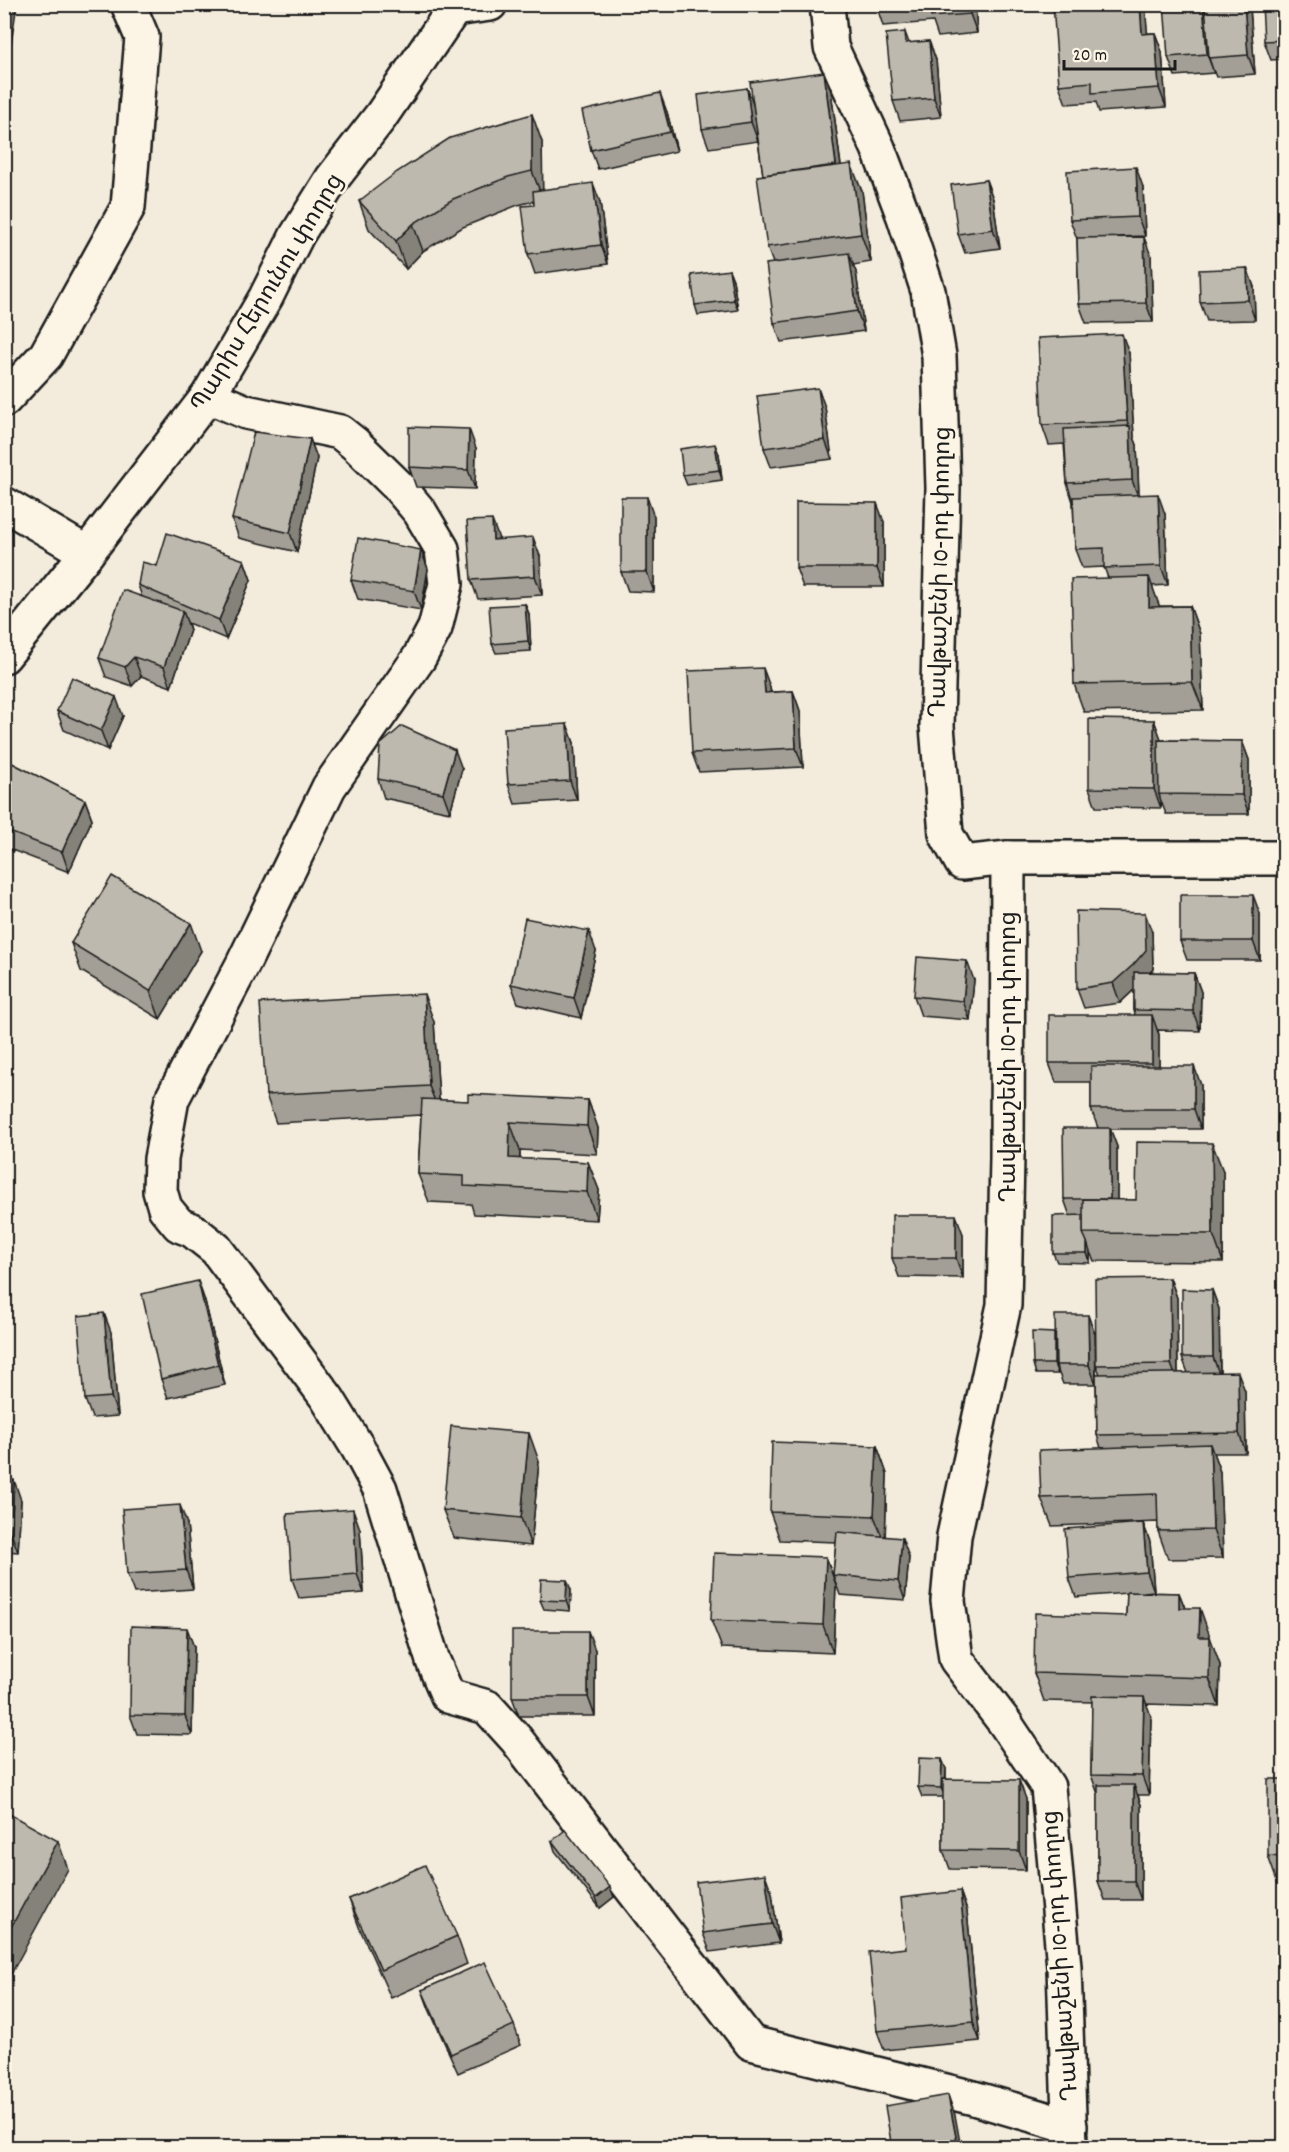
<svg xmlns="http://www.w3.org/2000/svg" width="1289" height="2152" viewBox="0 0 1289 2152" font-family="Dekko,'Noto Sans Armenian',sans-serif">
<rect width="100%" height="100%" fill="#f3ecdd"/>
<filter id="ink" filterUnits="userSpaceOnUse"><feTurbulence type="fractalNoise" baseFrequency=".0167" numOctaves="2"/><feDisplacementMap in="SourceGraphic" scale="12" xChannelSelector="R" yChannelSelector="G"/><feConvolveMatrix kernelMatrix="1 2 1 2 8 2 1 2 1" color-interpolation-filters="sRGB"/></filter>
<g filter="url(#ink)">
<g fill="none" stroke-linecap="round" stroke-linejoin="round">
<!-- minor casing -->
<g stroke="#1c1c1c" stroke-width="38">
<g id="minor">
<polyline points="827,4 831,47 878,148 904,217 928,291 939,356 943,488 937,726 946,834 962,863 1008,858 1284,858"/>
<polyline points="208,396 246,412 340,432 355,444 398,486 420,512 442,549 446,584 435,628 419,658 329,787 243,964 172,1099 161,1159 160,1191 165,1208 179,1225 192,1230 216,1249 327,1398 358,1448 380,1489 433,1661 448,1696 487,1707 516,1739 751,2043 970,2097 1070,2126"/>
<polyline points="4,400 46,355 128,207 142,37 128,4"/>
<polyline points="4,504 87,553"/>
<polyline points="4,656 87,553 208,396 266,297 297,235 332,179 381,116 454,9 490,4"/>
<polyline points="1008,858 1007,1157 1004,1305 954,1536 948,1601 956,1659 1005,1723 1048,1787 1064,1967 1070,2146"/>
</g>
</g>
<!-- minor -->
<use href="#minor" stroke="#fcf5e5" stroke-width="33"/>
</g>
<!-- wall -->
<g fill="#a39f96" stroke="#1c1c1c" stroke-width="1.5">
<polygon points="876,4 975,4 977,33 938,37 933,22 883,26"/>
<polygon points="1145,4 1147,33 1155,33 1162,52 1166,107 1099,112 1096,102 1066,104 1059,85"/>
<polygon points="1284,4 1284,59 1271,60 1264,41"/>
<polygon points="1250,8 1255,74 1216,77 1213,70 1214,73 1175,76 1168,57"/>
<polygon points="905,32 909,43 929,41 936,60 941,117 900,121 893,101"/>
<polygon points="747,88 753,104 831,91 841,165 862,191 871,262 853,265 856,272 864,331 781,342 774,323 773,263 767,247 763,175 758,141 709,148 702,129"/>
<polygon points="667,112 677,151 598,169 591,150"/>
<polygon points="542,142 542,190 600,202 608,264 535,274 528,254 534,205 534,201 518,205 463,227 423,251 406,269 369,229 359,201"/>
<polygon points="986,180 993,199 1000,248 965,253 958,234"/>
<polygon points="1143,187 1145,236 1119,237 1151,256 1153,322 1086,323 1079,304 1077,239 1070,220"/>
<polygon points="1247,268 1254,287 1255,320 1207,321 1200,302"/>
<polygon points="729,270 733,280 738,310 698,315 695,305"/>
<polygon points="1129,353 1134,437 1137,445 1139,495 1165,514 1168,585 1152,586 1159,606 1190,606 1200,634 1203,710 1084,712 1074,684 1108,578 1104,567 1082,568 1075,549 1073,502 1067,483 1064,444 1049,445 1042,425"/>
<polygon points="825,407 832,459 771,467 764,448"/>
<polygon points="310,439 317,458 297,552 239,538 232,519"/>
<polygon points="476,448 475,489 416,487 409,467"/>
<polygon points="719,454 722,480 687,485 683,475"/>
<polygon points="654,517 654,592 628,591 621,572"/>
<polygon points="884,522 884,587 803,587 796,568"/>
<polygon points="499,539 540,556 542,595 478,599 471,580"/>
<polygon points="421,550 428,569 421,610 358,599 351,580"/>
<polygon points="244,560 251,580 226,639 188,623 190,630 171,687 141,676 132,686 106,677 99,658 142,597 138,585 157,566"/>
<polygon points="525,604 529,614 531,651 496,653 492,644"/>
<polygon points="770,687 771,692 793,691 800,711 803,767 699,772 692,753"/>
<polygon points="57,711 123,716 108,750 64,730"/>
<polygon points="1154,720 1161,740 1242,741 1249,760 1249,814 1166,814 1161,801 1161,808 1096,807 1089,788"/>
<polygon points="567,724 574,743 577,800 515,804 508,784"/>
<polygon points="4,759 85,800 92,819 69,872 4,847"/>
<polygon points="462,769 450,812 384,798 378,779"/>
<polygon points="1260,914 1260,960 1187,960 1180,941"/>
<polygon points="1152,932 1153,969 1150,972 1194,973 1201,992 1200,1031 1158,1030 1159,1035 1159,1066 1201,1085 1201,1129 1110,1129 1117,1147 1117,1200 1136,1200 1223,1171 1223,1262 1094,1261 1090,1252 1090,1263 1057,1262 1053,1253 1070,1216 1064,1199 1098,1128 1091,1109 1091,1082 1056,1082 1049,1063 1135,1015 1134,1010 1134,990 1120,1003 1084,1008 1077,989"/>
<polygon points="71,943 201,951 160,1019 81,971"/>
<polygon points="596,951 581,1018 518,1003 511,984"/>
<polygon points="974,980 970,1020 921,1016 914,996"/>
<polygon points="434,1022 439,1100 468,1101 588,1100 598,1128 597,1154 520,1150 520,1159 588,1162 599,1190 597,1220 474,1214 471,1204 429,1202 418,1174 421,1115 276,1123 266,1095"/>
<polygon points="963,1234 963,1278 899,1277 892,1258"/>
<polygon points="1170,1278 1177,1298 1178,1373 1188,1373 1182,1357 1212,1290 1219,1309 1220,1372 1245,1391 1246,1453 1213,1453 1220,1472 1223,1558 1168,1559 1158,1531 1158,1522 1052,1526 1041,1498 1101,1448 1097,1435 1096,1384 1063,1384 1058,1371 1058,1374 1036,1374 1033,1364 1054,1333 1055,1335 1095,1334 1096,1374 1100,1374 1096,1365"/>
<polygon points="205,1301 225,1385 168,1398 161,1379"/>
<polygon points="111,1332 118,1416 92,1418 85,1399"/>
<polygon points="877,1446 887,1474 885,1536 909,1557 905,1600 840,1595 833,1575 836,1542 780,1540 770,1512"/>
<polygon points="539,1461 531,1546 454,1538 443,1510"/>
<polygon points="4,1480 21,1500 18,1552 4,1551"/>
<polygon points="1143,1523 1150,1542 1154,1591 1144,1592 1179,1593 1185,1608 1210,1636 1210,1639 1220,1665 1219,1706 1146,1704 1151,1716 1149,1795 1138,1795 1141,1805 1141,1900 1105,1900 1098,1881 1098,1794 1091,1775 1092,1702 1044,1701 1034,1673 1126,1616 1127,1593 1076,1597 1069,1578"/>
<polygon points="187,1524 193,1589 134,1593 127,1574"/>
<polygon points="360,1529 364,1593 299,1598 292,1579"/>
<polygon points="826,1557 836,1585 833,1653 722,1648 711,1620"/>
<polygon points="571,1590 570,1611 544,1609 540,1600"/>
<polygon points="194,1647 192,1735 137,1734 130,1715"/>
<polygon points="595,1650 595,1716 519,1716 512,1697"/>
<polygon points="946,1769 946,1779 1026,1799 1026,1870 950,1869 943,1850 943,1797 922,1797 918,1787"/>
<polygon points="1284,1779 1284,1884 1278,1884 1268,1856"/>
<polygon points="552,1841 614,1897 600,1908 555,1851"/>
<polygon points="960,1891 967,1911 980,2041 884,2050 877,2031 906,1948"/>
<polygon points="772,1893 779,1943 710,1952 703,1933"/>
<polygon points="349,1899 457,1936 467,1964 391,1998 359,1927"/>
<polygon points="422,1990 514,2025 521,2045 458,2073 429,2009"/>
</g>
<!-- shaded-wall -->
<g fill="#85827a" stroke="#1c1c1c" stroke-width="1.5">
<polygon points="12,4 17,4 4,91 4,56"/>
<polygon points="969,4 975,4 977,33 970,14"/>
<polygon points="1140,4 1145,4 1149,53 1142,34"/>
<polygon points="1203,4 1208,4 1209,58 1214,73 1207,54"/>
<polygon points="1244,4 1249,4 1250,8 1255,74 1248,55"/>
<polygon points="1155,33 1162,52 1166,107 1159,88"/>
<polygon points="929,41 936,60 941,117 934,98"/>
<polygon points="824,72 831,91 844,190 837,171"/>
<polygon points="747,88 754,107 758,141 751,122"/>
<polygon points="660,93 667,112 677,151 670,132"/>
<polygon points="532,114 542,142 543,199 532,171"/>
<polygon points="851,164 862,191 871,262 861,234"/>
<polygon points="1136,167 1143,187 1145,236 1138,217"/>
<polygon points="986,180 993,199 1000,248 993,229"/>
<polygon points="593,183 600,202 608,264 601,245"/>
<polygon points="413,224 423,251 406,269 396,241"/>
<polygon points="1144,237 1151,256 1153,322 1146,303"/>
<polygon points="849,253 856,272 864,331 857,311"/>
<polygon points="1247,268 1254,287 1255,320 1248,300"/>
<polygon points="729,270 733,280 738,310 734,300"/>
<polygon points="1122,334 1129,353 1134,437 1137,445 1139,499 1132,480 1130,429 1127,421"/>
<polygon points="818,388 825,407 832,459 825,440"/>
<polygon points="469,429 476,448 475,489 468,470"/>
<polygon points="310,439 317,458 297,552 290,533"/>
<polygon points="715,444 719,454 722,480 719,470"/>
<polygon points="1158,494 1165,514 1168,585 1161,566"/>
<polygon points="647,497 654,517 654,592 647,572"/>
<polygon points="877,503 884,522 884,587 877,568"/>
<polygon points="492,520 499,539 493,540"/>
<polygon points="533,537 540,556 542,595 535,576"/>
<polygon points="421,550 428,569 421,610 414,591"/>
<polygon points="244,560 251,580 226,639 219,620"/>
<polygon points="1149,577 1159,605 1160,635 1149,607"/>
<polygon points="525,604 529,614 531,651 528,641"/>
<polygon points="1190,606 1200,634 1203,710 1192,682"/>
<polygon points="183,611 190,630 171,687 164,667"/>
<polygon points="134,657 141,676 132,686 125,667"/>
<polygon points="763,668 770,687 772,712 765,693"/>
<polygon points="793,691 800,711 803,767 796,748"/>
<polygon points="116,697 123,716 108,750 101,731"/>
<polygon points="1154,720 1161,739 1161,794 1159,794 1161,801 1161,808 1154,789"/>
<polygon points="567,724 574,743 577,800 570,781"/>
<polygon points="1242,741 1249,760 1249,814 1242,795"/>
<polygon points="455,750 462,769 450,812 443,793"/>
<polygon points="85,800 92,819 69,872 62,852"/>
<polygon points="1253,895 1260,914 1260,960 1253,941"/>
<polygon points="1145,913 1152,932 1153,969 1140,984 1120,1003 1113,983"/>
<polygon points="191,923 201,951 160,1019 150,991"/>
<polygon points="589,931 596,951 581,1018 574,998"/>
<polygon points="967,961 974,980 970,1020 963,1001"/>
<polygon points="1194,973 1201,992 1200,1031 1193,1011"/>
<polygon points="424,994 434,1022 440,1114 429,1086"/>
<polygon points="1152,1015 1159,1035 1159,1082 1152,1063"/>
<polygon points="1194,1066 1201,1085 1201,1129 1194,1109"/>
<polygon points="588,1100 598,1128 597,1154 587,1126"/>
<polygon points="510,1122 520,1150 519,1186 509,1158"/>
<polygon points="1110,1128 1117,1147 1117,1218 1110,1199"/>
<polygon points="1212,1143 1223,1171 1223,1262 1213,1234"/>
<polygon points="588,1162 599,1190 597,1220 587,1192"/>
<polygon points="956,1215 963,1234 963,1278 956,1258"/>
<polygon points="1087,1242 1090,1252 1090,1263 1087,1253"/>
<polygon points="1170,1278 1177,1298 1178,1383 1171,1364"/>
<polygon points="198,1281 205,1301 225,1385 218,1365"/>
<polygon points="1212,1290 1219,1309 1220,1376 1213,1357"/>
<polygon points="104,1313 111,1332 118,1416 111,1397"/>
<polygon points="1088,1315 1095,1334 1096,1384 1089,1365"/>
<polygon points="1054,1333 1058,1342 1056,1365 1058,1374 1054,1364"/>
<polygon points="1238,1372 1245,1391 1246,1453 1239,1433"/>
<polygon points="529,1433 539,1461 531,1546 521,1518"/>
<polygon points="1210,1444 1220,1472 1223,1558 1213,1530"/>
<polygon points="877,1446 887,1474 885,1544 874,1516"/>
<polygon points="14,1480 21,1500 18,1552 11,1533"/>
<polygon points="180,1505 187,1524 193,1589 186,1570"/>
<polygon points="353,1509 360,1529 364,1593 357,1574"/>
<polygon points="1143,1523 1150,1542 1154,1591 1147,1572"/>
<polygon points="902,1538 909,1557 905,1600 898,1581"/>
<polygon points="826,1557 836,1585 833,1653 823,1625"/>
<polygon points="567,1580 571,1590 570,1611 566,1601"/>
<polygon points="1179,1593 1190,1621 1179,1608"/>
<polygon points="1200,1608 1220,1665 1219,1706 1209,1678 1199,1637"/>
<polygon points="187,1628 194,1647 192,1735 185,1716"/>
<polygon points="588,1631 595,1650 595,1716 588,1697"/>
<polygon points="1144,1697 1151,1716 1149,1795 1142,1776"/>
<polygon points="942,1759 946,1769 945,1797 941,1788"/>
<polygon points="1019,1780 1026,1799 1026,1870 1019,1851"/>
<polygon points="1134,1785 1141,1805 1141,1900 1134,1881"/>
<polygon points="58,1841 68,1869 4,1987 4,1940"/>
<polygon points="765,1874 772,1893 779,1943 772,1924"/>
<polygon points="610,1887 614,1897 600,1908 596,1898"/>
<polygon points="960,1891 967,1911 980,2041 973,2022"/>
<polygon points="948,2095 955,2115 961,2148 958,2148"/>
</g>
<!-- building -->
<g fill="#beb9ae" stroke="#1c1c1c" stroke-width="1.5">
<polygon points="4,4 12,4 4,56"/>
<polygon points="876,4 903,4 876,7"/>
<polygon points="930,4 969,4 970,14 931,17"/>
<polygon points="1053,4 1140,4 1142,34 1155,33 1159,88 1092,93 1092,82 1059,85"/>
<polygon points="1164,4 1203,4 1207,54 1168,57"/>
<polygon points="1205,4 1244,4 1248,55 1209,58"/>
<polygon points="1262,4 1284,4 1284,40 1264,41"/>
<polygon points="905,32 906,43 929,41 934,98 893,101 886,34"/>
<polygon points="824,72 836,165 763,175 750,82"/>
<polygon points="747,88 751,122 702,129 698,95"/>
<polygon points="660,93 670,132 591,150 582,111"/>
<polygon points="532,114 532,171 508,177 453,199 413,224 396,241 359,201 397,172 450,138"/>
<polygon points="851,164 861,234 767,247 757,176"/>
<polygon points="1136,167 1138,217 1070,220 1067,171"/>
<polygon points="986,180 993,229 958,234 951,185"/>
<polygon points="593,183 601,245 528,254 522,206 534,205 533,191"/>
<polygon points="1144,237 1146,303 1079,304 1077,238"/>
<polygon points="849,253 857,311 774,323 766,264"/>
<polygon points="1247,268 1248,300 1200,302 1199,270"/>
<polygon points="729,270 734,300 695,305 691,275"/>
<polygon points="1122,334 1127,421 1042,425 1038,338"/>
<polygon points="818,388 825,440 764,448 757,396"/>
<polygon points="1130,426 1132,480 1067,483 1064,429"/>
<polygon points="409,427 469,429 468,470 409,467"/>
<polygon points="254,432 310,439 290,533 232,519"/>
<polygon points="715,444 719,470 683,475 680,449"/>
<polygon points="1158,494 1161,566 1104,568 1104,548 1075,549 1073,497"/>
<rect x="621" y="497" width="26" height="75"/>
<polygon points="796,502 877,503 877,568 796,568"/>
<polygon points="492,520 493,540 533,537 535,576 471,580 467,521"/>
<polygon points="167,533 244,560 219,620 138,585 142,562 157,566"/>
<polygon points="358,538 421,550 414,591 351,580"/>
<polygon points="1149,577 1149,607 1190,606 1192,682 1074,684 1071,579"/>
<polygon points="123,590 183,611 164,667 134,657 125,667 99,658"/>
<polygon points="525,604 528,641 492,644 489,606"/>
<polygon points="763,668 765,693 793,691 796,748 692,753 688,671"/>
<polygon points="72,677 116,697 101,731 57,711"/>
<polygon points="1089,719 1154,720 1154,789 1089,788"/>
<polygon points="567,724 570,781 508,784 504,728"/>
<polygon points="402,726 455,750 443,793 378,779 380,745"/>
<polygon points="1158,740 1242,741 1242,795 1159,794"/>
<polygon points="4,759 85,800 62,852 4,830"/>
<polygon points="112,876 191,923 150,991 71,943"/>
<rect x="1180" y="895" width="73" height="46"/>
<polygon points="1076,911 1145,913 1146,950 1133,965 1113,983 1077,989"/>
<polygon points="525,918 589,931 574,998 511,984"/>
<polygon points="917,957 967,961 963,1001 914,996"/>
<polygon points="1134,972 1194,973 1193,1011 1134,1010"/>
<polygon points="424,994 429,1086 266,1095 260,1003"/>
<rect x="1049" y="1015" width="103" height="48"/>
<rect x="1091" y="1066" width="103" height="43"/>
<polygon points="468,1094 588,1100 587,1126 510,1122 509,1158 588,1162 587,1192 464,1186 464,1176 418,1174 422,1099 468,1101"/>
<polygon points="1063,1128 1110,1128 1110,1199 1064,1199"/>
<polygon points="1137,1142 1212,1143 1213,1234 1083,1233 1083,1199 1136,1200"/>
<rect x="892" y="1215" width="64" height="43"/>
<polygon points="1083,1215 1083,1233 1087,1242 1087,1253 1053,1253 1053,1216"/>
<polygon points="1170,1278 1171,1364 1096,1365 1095,1279"/>
<polygon points="198,1281 218,1365 161,1379 142,1294"/>
<polygon points="1182,1289 1212,1290 1213,1357 1182,1357"/>
<polygon points="104,1313 111,1397 85,1399 78,1316"/>
<polygon points="1055,1315 1088,1315 1089,1365 1056,1365"/>
<polygon points="1032,1332 1054,1333 1054,1364 1033,1364"/>
<polygon points="1238,1372 1239,1433 1097,1435 1096,1374"/>
<polygon points="451,1426 529,1433 521,1518 443,1510"/>
<polygon points="772,1442 877,1446 874,1516 770,1512"/>
<polygon points="1210,1444 1213,1530 1158,1531 1157,1494 1041,1498 1039,1450"/>
<polygon points="4,1480 14,1480 11,1533 4,1532"/>
<polygon points="180,1505 186,1570 127,1574 122,1509"/>
<polygon points="353,1509 357,1574 292,1579 287,1514"/>
<polygon points="1143,1523 1147,1572 1069,1578 1065,1529"/>
<polygon points="837,1532 902,1538 898,1581 833,1575"/>
<polygon points="714,1553 826,1557 823,1625 711,1620"/>
<polygon points="541,1579 567,1580 566,1601 540,1600"/>
<polygon points="1127,1592 1179,1593 1179,1608 1200,1608 1199,1637 1210,1637 1209,1678 1034,1673 1035,1613 1126,1616"/>
<polygon points="131,1626 187,1628 185,1716 130,1715"/>
<rect x="512" y="1631" width="76" height="66"/>
<polygon points="1092,1696 1144,1697 1142,1776 1091,1775"/>
<polygon points="919,1758 942,1759 941,1788 918,1787"/>
<polygon points="943,1779 1019,1780 1019,1851 943,1850"/>
<polygon points="1268,1779 1284,1779 1284,1857 1268,1856"/>
<rect x="1098" y="1785" width="36" height="96"/>
<polygon points="4,1811 58,1841 4,1940"/>
<polygon points="565,1830 610,1887 596,1898 552,1841"/>
<polygon points="425,1865 457,1936 381,1970 349,1899"/>
<polygon points="765,1874 772,1924 703,1933 696,1882"/>
<polygon points="960,1891 973,2022 877,2031 869,1952 906,1948 901,1898"/>
<polygon points="485,1962 514,2025 451,2054 422,1990"/>
<polygon points="948,2095 958,2148 892,2148 885,2106"/>
</g>
</g>
<g text-anchor="middle" stroke-width="5" stroke-linejoin="round" paint-order="stroke">
<!-- street labels -->
<g font-size="24" fill="#1c1c1c" stroke="#fcf5e5">
<text transform="translate(266 292) rotate(-59)" y="8">Պարիս Հերունու փողոց</text>
<text transform="translate(939 572) rotate(-89)" y="8">Դավթաշենի 10-րդ փողոց</text>
<text transform="translate(1007 1057) rotate(-90)" y="8">Դավթաշենի 10-րդ փողոց</text>
<text transform="translate(1059 1956) rotate(-94)" y="8">Դավթաշենի 10-րդ փողոց</text>
</g>
</g>
<!-- margin -->
<rect width="1289" height="2152" fill="none" stroke="#fcf5e5" stroke-width="24"/>
<rect x="12" y="12" width="1265" height="2128" fill="none" stroke="#1c1c1c" stroke-width="2" filter="url(#ink)"/>
<!-- scale -->
<path d="M1064 60v9h111v-9" fill="none" stroke="#1c1c1c" stroke-width="3"/>
<text x="1073" y="60" font-size="18" fill="#1c1c1c" stroke="#fcf5e5" stroke-width="4.5" paint-order="stroke">20 m</text>
</svg>
